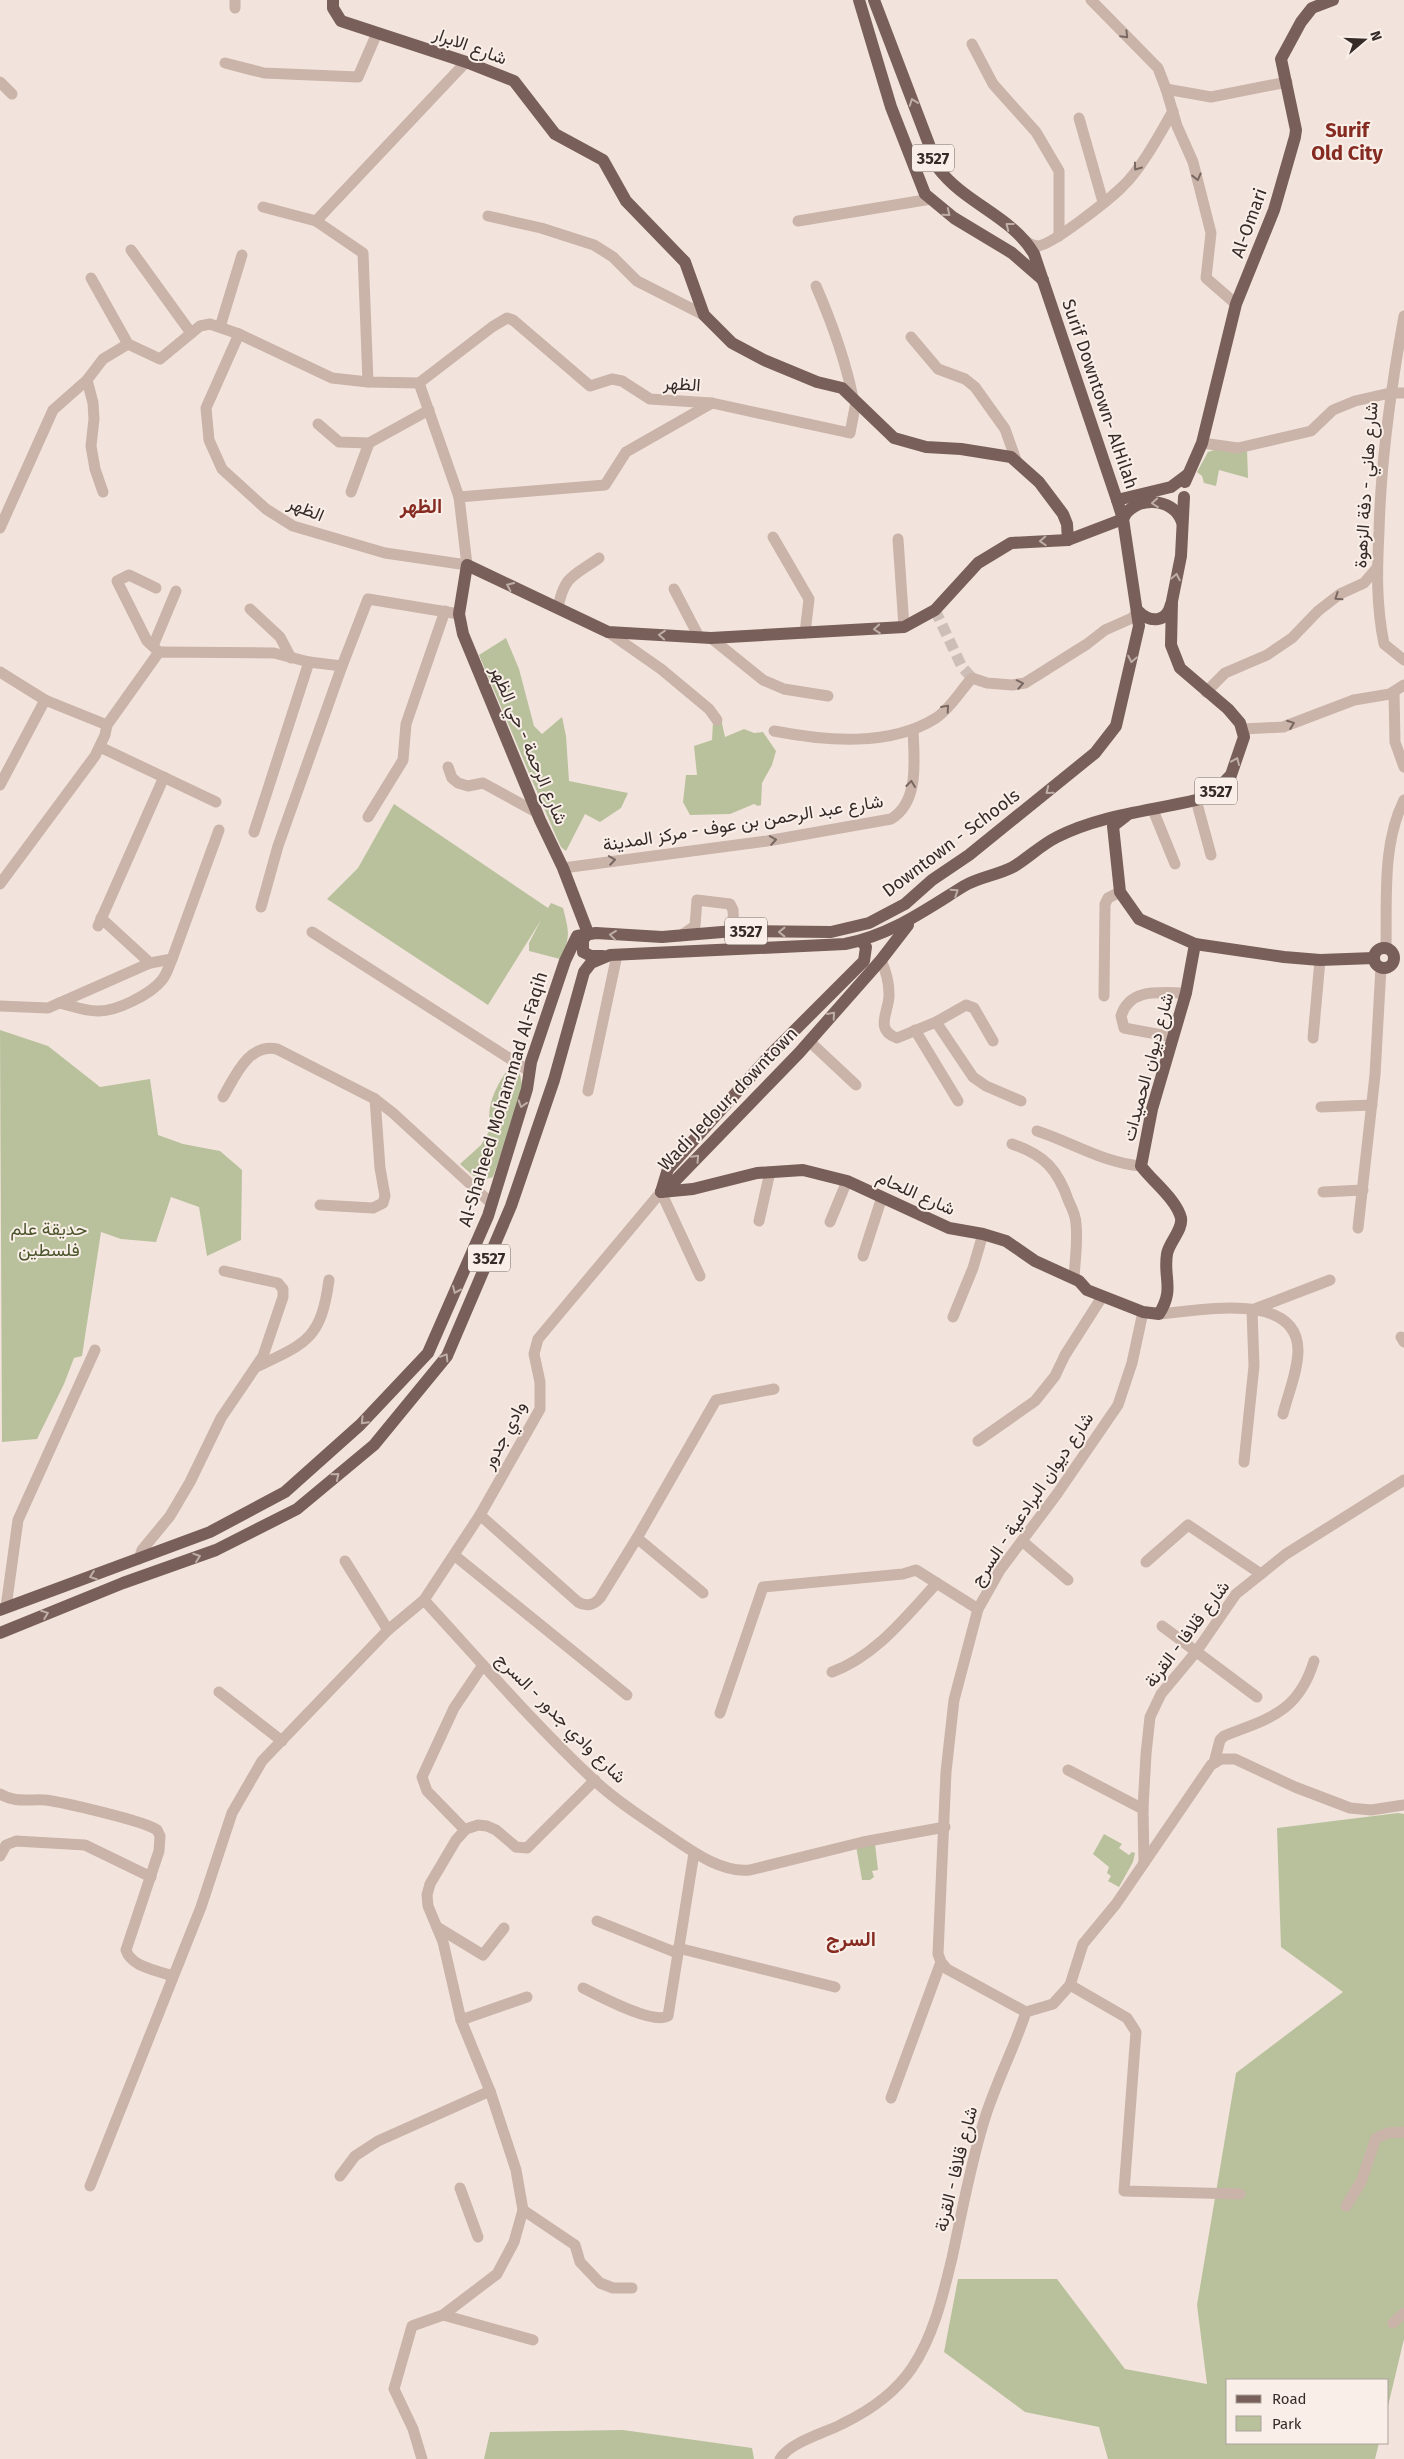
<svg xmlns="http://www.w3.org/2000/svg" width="1404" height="2459" viewBox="0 0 1404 2459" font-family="'Fira Sans',Vazirmatn,sans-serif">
<rect width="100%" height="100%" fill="#f2e4dc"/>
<!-- green -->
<g fill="#b9c19c">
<polygon points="1217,449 1247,449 1248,478 1219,470 1216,486 1204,483 1202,476 1197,472 1208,452"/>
<polygon points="506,638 519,669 534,726 542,734 562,717 566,736 569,781 628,793 621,808 600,822 585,814 566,851 561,847 555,834 479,655"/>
<polygon points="721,719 725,737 744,729 754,733 763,732 776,751 772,765 762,783 761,805 758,806 754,804 730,814 690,815 683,802 686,775 697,775 694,746 712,740 713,722"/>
<path d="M394 804 548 908 551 903 563 908C569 931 571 938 560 959L529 951V943L541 920 488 1005 327 899 358 868Z"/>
<polygon points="0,1030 48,1046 100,1087 150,1079 158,1135 183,1144 220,1151 242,1170 241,1240 207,1256 199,1207 171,1197 156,1242 121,1239 101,1232 82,1356 74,1358 64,1384 37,1439 2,1442"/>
<path d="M506 1072 520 1074 523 1091 493 1177 479 1181 460 1164 481 1145 491 1128C485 1109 495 1088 506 1072Z"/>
<polygon points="1398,1813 1404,1814 1404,2339 1388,2406 1388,2380 1228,2380 1228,2443 1379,2443 1375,2459 1108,2459 1099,2427 1025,2412 944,2352 958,2279 1057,2279 1125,2369 1207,2384 1197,2305 1236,2073 1343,1992 1281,1947 1277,1828"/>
<polygon points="1104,1834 1122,1844 1119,1848 1129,1855 1132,1852 1135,1853 1133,1862 1119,1887 1108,1881 1111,1876 1107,1873 1109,1867 1093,1854"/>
<polygon points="875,1844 878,1870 872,1871 874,1877 870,1880 862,1880 856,1846"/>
<polygon points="623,2430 752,2448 754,2459 484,2459 490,2432"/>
</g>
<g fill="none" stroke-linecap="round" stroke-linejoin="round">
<!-- minor-tunnel -->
<polyline stroke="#cdbfb8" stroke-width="11" stroke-dasharray="11 5.5" stroke-linecap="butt" points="935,610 962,667 972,678"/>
<!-- minor -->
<g stroke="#cab3a8" stroke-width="11">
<polyline points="235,0 235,8"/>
<polyline points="1091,0 1158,68 1166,89 1177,126 1193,162 1211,233 1206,278 1236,304"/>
<polyline points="972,44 993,84 1036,132 1059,171 1059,236"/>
<polyline points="225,63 264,73 358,77 377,33"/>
<polyline points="0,82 12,94"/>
<polyline points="1166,89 1211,97 1287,82"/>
<polyline points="1079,118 1103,202"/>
<polyline points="263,207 316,221 363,253 368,382"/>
<polyline points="488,216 541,228 594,245 613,257 637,281 704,315"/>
<polyline points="316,221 466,62"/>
<polyline points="798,221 931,199"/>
<path d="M1024 240C1028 243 1032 246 1038 246 1052 245 1110 199 1122 187 1140 171 1161 132 1173 111"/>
<polyline points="131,250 191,333"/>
<polyline points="91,278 128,344 160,359 200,326 210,324 239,334 332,378 368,382 419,383 492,327 507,318 513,320 590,386 612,379 622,381 650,399 712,403 850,433 856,402"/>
<path d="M816 286C832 323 845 358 853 398"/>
<path d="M1404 316C1391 387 1381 458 1379 531 1377 571 1376 604 1384 644L1404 660"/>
<polyline points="220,327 242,255"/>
<polyline points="239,334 206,408 209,440 222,469 266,509 293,526 385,553 467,565 459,497 605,485 626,452 712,403"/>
<polyline points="911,337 938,369 965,379 975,387 1005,429 1016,460"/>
<polyline points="87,380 93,403 94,419 91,446 95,469 103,492"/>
<polyline points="419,383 459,497"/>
<polyline points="318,424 339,442 369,443 429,410"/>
<polyline points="1202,443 1238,448 1281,438 1311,431 1333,410 1355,401 1390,393 1404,393"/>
<polyline points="351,492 369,443"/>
<polyline points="0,528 53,410 87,380 103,359 128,344"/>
<polyline points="773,537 809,599 805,633"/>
<polyline points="898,539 904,627"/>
<polyline points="156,588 129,575 117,581 147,641 159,652"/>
<polyline points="674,589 699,637"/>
<path d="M558 608C564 575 574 576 599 558"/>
<polyline points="250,609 280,637 291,658"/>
<polyline points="608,632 661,669 709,709 717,720"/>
<polyline points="711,638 763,680 784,689 828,696"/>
<polyline points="153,646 176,591"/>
<polyline points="0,672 45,700 107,725 159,652 274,653 309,662 342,666 368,599 459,614"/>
<polyline points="1206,692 1225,673 1267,655 1292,638 1318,611 1340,594 1364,583 1376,569"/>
<polyline points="1394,692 1395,742 1404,767"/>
<polyline points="1243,729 1283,727 1354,700 1390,694 1404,685"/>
<path d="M774 731C826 741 890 747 936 718 950 709 961 690 972 678L987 683 1012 685 1025 683 1087 644 1105 630 1132 618 1138 611"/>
<polyline points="100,747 216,802"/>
<polyline points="448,767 452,778 458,783 468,786 483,783 536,812"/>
<polyline points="0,785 45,700"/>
<polyline points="1196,800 1211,855"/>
<polyline points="1153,810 1175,864"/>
<polyline points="368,817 403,760 406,724 445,611"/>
<polyline points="254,832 309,662"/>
<path d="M563 868 767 841 891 819C920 802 914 758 913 730"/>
<polyline points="0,884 95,756 105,735 107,725"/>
<polyline points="261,907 278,846 342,666"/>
<polyline points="101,918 150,963 172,959 219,830"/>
<polyline points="98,926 164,777"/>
<polyline points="312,932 529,1071"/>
<polyline points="680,936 695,926 697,900 730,904 733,910 734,931"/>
<path d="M1386 947C1387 899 1382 844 1404 800"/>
<path d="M881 960C886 971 889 983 889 994 890 1010 873 1030 897 1038L936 1022 966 1005 974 1008 993 1041"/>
<polyline points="1104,996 1105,904 1108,898 1120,892"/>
<path d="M59 1003C72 1006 85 1011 97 1011 116 1012 151 994 162 980 167 974 169 966 172 959"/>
<polyline points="0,1006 48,1008 150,963"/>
<polyline points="936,1022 973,1077 986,1086 1021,1101"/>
<polyline points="915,1030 958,1101"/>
<path d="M1173 1037 1124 1028 1121 1016C1130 987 1161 993 1186 993"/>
<polyline points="1313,1038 1320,960"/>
<polyline points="809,1041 856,1085"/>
<polyline points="588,1091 617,955"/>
<path d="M223 1097C235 1077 248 1043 277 1049L375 1099 393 1113 492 1204"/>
<polyline points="1321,1107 1372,1105"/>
<path d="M1037 1131C1071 1142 1104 1163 1141 1166"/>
<path d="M1012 1144C1045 1155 1058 1170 1069 1202 1072 1208 1076 1216 1076 1224 1078 1241 1075 1260 1074 1278"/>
<polyline points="1323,1192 1363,1190"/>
<polyline points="320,1205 373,1208 383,1203 385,1196 380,1168 375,1099"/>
<polyline points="759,1221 770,1172"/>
<polyline points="830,1222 847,1181"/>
<polyline points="1358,1228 1375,1075 1381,967"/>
<polyline points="863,1256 882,1197"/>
<path d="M1159 1314C1198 1311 1297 1290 1298 1350 1298 1371 1288 1394 1283 1414"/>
<polyline points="953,1317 973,1268 983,1234"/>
<polyline points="1401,1337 1404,1342"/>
<path d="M256 1367C307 1343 321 1339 329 1280"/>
<polyline points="978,1441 1035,1401 1055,1376 1065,1355 1102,1297"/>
<polyline points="1244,1462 1254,1366 1252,1310 1330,1280"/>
<path d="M480 1515 578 1602C586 1607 594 1605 600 1598L637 1538 716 1400 774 1389"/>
<polyline points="637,1538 703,1593"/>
<polyline points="1022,1541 1068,1580"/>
<polyline points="454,1555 627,1695"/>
<polyline points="139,1559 142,1550 170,1516 190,1482 221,1418 263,1356 283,1297 283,1289 278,1283 224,1271"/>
<polyline points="345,1561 388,1630"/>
<polyline points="1146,1562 1188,1525 1261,1574"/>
<path d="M424 1600C480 1661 534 1724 594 1780 617 1802 645 1819 671 1837 693 1852 722 1873 750 1870L863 1842 945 1827"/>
<polyline points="6,1607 18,1520 95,1350"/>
<polyline points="1162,1626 1257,1697"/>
<path d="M832 1672C876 1656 906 1616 937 1583"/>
<polyline points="219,1692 282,1741"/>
<polyline points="720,1713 763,1587 903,1574 916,1570 978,1609"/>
<path d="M1214 1763 1220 1740 1224 1736C1269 1718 1298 1713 1314 1661"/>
<polyline points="1068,1770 1143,1809"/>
<path d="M0 1794C14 1803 29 1799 45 1800 62 1802 145 1821 157 1830L160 1836 159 1851 126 1950C131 1967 157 1970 172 1976"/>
<polyline points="465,1830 427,1791 422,1777 454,1708 483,1665"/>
<polyline points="0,1856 6,1845 16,1841 85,1845 151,1877"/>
<polyline points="1144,1863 1143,1809 1146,1754 1150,1717 1161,1694 1196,1652 1236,1594 1286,1554 1404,1480"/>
<polyline points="597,1921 677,1953"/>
<polyline points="437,1927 483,1955 504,1928"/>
<polyline points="678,1948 835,1987"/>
<polyline points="1070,1985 1127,2018 1136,2032 1124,2191 1240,2194"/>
<path d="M583 1988C600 1996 652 2025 668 2016L694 1853"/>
<polyline points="1026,2012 947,1969 941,1962 938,1954 946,1772 954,1700 978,1609 1000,1570 1057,1494 1118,1405 1132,1363 1143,1312"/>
<polyline points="461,2020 527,1997"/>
<polyline points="891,2098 941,1962"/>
<polyline points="340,2176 355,2156 378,2141 490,2091"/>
<polyline points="90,2186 201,1907 232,1813 262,1761 388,1630 424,1600 480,1515 540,1409 540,1382 534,1354 538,1339 661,1192 700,1276"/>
<polyline points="460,2188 478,2237"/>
<polyline points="1346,2206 1361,2182 1376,2138 1388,2133 1404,2132"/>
<polyline points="523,2210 575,2245 580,2262 600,2283 613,2288 632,2288"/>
<polyline points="443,2315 533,2340"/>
<polyline points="1393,2323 1404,2313"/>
<polyline points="422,2459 413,2429 394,2389 412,2326 443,2315 497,2274 514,2242 523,2210 516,2170 490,2091 461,2020 443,1942 428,1906 427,1895 430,1884 456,1840 466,1829 478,1825 487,1826 496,1830 516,1847 527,1848 595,1780"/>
<path d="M780 2459C790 2442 825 2433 842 2424 869 2411 895 2393 912 2368 934 2335 943 2295 952 2258 962 2212 970 2166 984 2121 995 2084 1014 2049 1026 2012L1053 2004 1070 1985 1083 1944 1116 1904 1211 1765 1221 1759H1235L1295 1787 1350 1808 1371 1810 1404 1805"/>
</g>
<!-- major -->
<g stroke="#785f59" stroke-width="12">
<polyline points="333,0 333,8 341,21 466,62 514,81 555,134 603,160 626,201 685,262 704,315 732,343 764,360 817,382 842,388 894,438 926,447 961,449 1011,457 1039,482 1063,514 1067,524 1068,540"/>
<polyline points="859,0 891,107 925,194 954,218 1012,253 1043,280"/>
<polyline points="1185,482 1202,443 1236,304 1274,210 1295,137 1296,130 1281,59 1301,22 1312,8 1333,0"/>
<polyline points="1117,500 1171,487 1187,475"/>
<path d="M1123 519C1132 496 1174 496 1182 522"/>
<path d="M1138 611C1150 623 1167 623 1171 604"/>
<polyline points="1126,816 1113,826 1120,892 1139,919 1195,944 1284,957 1320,960 1374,958"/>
<circle cx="1384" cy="958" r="10"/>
<polyline points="603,956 591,956 583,952 583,940 588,933 563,868 540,820 463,634 459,614 467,565 608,632 711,638 904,627 935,610 978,563 1011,543 1068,540 1123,519"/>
<path d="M661 1192 693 1189 757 1173 803 1170 847 1181 949 1228 983 1234 1006 1241 1035 1261 1079 1281 1087 1290 1143 1312 1159 1314C1175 1289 1163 1278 1167 1254 1169 1242 1183 1230 1181 1218 1176 1199 1153 1182 1141 1166L1152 1109 1186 993 1195 944"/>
<polyline points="661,1192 670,1186 799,1053 881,960 908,925"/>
<polyline points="661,1192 668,1169 771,1054 864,961 866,947 861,941"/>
<path d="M0 1610 210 1532 285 1492 360 1425 428 1353 488 1216 527 1089 531 1062 565 961 577 936 596 933 662 937 734 931 831 932 869 923 905 904 932 880 969 855 1095 753 1116 726 1139 626 1123 519 1117 500 1034 254C1012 216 965 204 938 168L874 0"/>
<path d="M0 1633 123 1583 216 1550 297 1509 374 1445 447 1356 511 1206 554 1080 584 972 591 963 610 955 845 944C891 935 925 910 964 886 979 877 998 875 1013 867 1028 858 1041 845 1057 837 1100 815 1150 811 1196 800L1211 796 1231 775 1244 737 1240 723 1228 709 1180 668 1171 645 1172 601 1181 556 1184 497"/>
</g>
</g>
<!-- one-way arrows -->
<defs><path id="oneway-chevron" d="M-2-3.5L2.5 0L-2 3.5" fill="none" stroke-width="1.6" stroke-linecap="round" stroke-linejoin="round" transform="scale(1.25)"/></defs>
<g stroke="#796862">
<use href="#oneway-chevron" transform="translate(1125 35) rotate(46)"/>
<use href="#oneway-chevron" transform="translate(1137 167) rotate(126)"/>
<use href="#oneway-chevron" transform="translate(1197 177) rotate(76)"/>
<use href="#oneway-chevron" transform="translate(1338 597) rotate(146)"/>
<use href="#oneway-chevron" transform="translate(1020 684) rotate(-11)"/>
<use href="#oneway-chevron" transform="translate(946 708) rotate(-49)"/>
<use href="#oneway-chevron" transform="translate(1291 724) rotate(-21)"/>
<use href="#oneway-chevron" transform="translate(911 784) rotate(-83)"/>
<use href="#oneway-chevron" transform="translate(773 840) rotate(-9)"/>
<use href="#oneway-chevron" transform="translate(612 860) rotate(-9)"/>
</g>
<g stroke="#bfaea8">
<use href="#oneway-chevron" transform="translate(913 102) rotate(-110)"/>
<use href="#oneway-chevron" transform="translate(947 213) rotate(39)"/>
<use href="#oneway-chevron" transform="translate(1009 226) rotate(-142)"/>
<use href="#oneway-chevron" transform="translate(1155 503) rotate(175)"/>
<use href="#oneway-chevron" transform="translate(1043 541) rotate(177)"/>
<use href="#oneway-chevron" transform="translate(1176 577) rotate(-79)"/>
<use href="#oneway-chevron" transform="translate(510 586) rotate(-155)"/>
<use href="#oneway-chevron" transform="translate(877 629) rotate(176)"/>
<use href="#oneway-chevron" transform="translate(662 635) rotate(-176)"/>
<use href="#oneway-chevron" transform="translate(1132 659) rotate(101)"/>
<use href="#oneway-chevron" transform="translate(1236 761) rotate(-67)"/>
<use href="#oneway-chevron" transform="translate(1049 791) rotate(141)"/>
<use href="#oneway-chevron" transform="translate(955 892) rotate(-33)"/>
<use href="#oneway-chevron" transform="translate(782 932) rotate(-180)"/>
<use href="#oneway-chevron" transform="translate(613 935) rotate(-173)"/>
<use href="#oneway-chevron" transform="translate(832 1015) rotate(-49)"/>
<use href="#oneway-chevron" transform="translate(522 1104) rotate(107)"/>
<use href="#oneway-chevron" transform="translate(696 1158) rotate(-47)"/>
<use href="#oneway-chevron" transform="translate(456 1290) rotate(114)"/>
<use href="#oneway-chevron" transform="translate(445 1357) rotate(-58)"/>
<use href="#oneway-chevron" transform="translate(364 1421) rotate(134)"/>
<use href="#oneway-chevron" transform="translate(336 1476) rotate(-40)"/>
<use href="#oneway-chevron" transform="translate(197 1557) rotate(-19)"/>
<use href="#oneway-chevron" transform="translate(93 1576) rotate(160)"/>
<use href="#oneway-chevron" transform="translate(45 1614) rotate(-21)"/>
</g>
<g text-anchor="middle" stroke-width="4" stroke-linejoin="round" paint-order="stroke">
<!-- shield labels -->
<g fill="#f9efe8" stroke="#716662" stroke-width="1">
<rect x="912" y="144.5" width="42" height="27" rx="4"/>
<rect x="1195" y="777.5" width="42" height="27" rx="4"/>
<rect x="725" y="917.5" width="42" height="27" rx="4"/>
<rect x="468" y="1244.5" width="42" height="27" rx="4"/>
</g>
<g font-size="16" font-weight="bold" fill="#372b28">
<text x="933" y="164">3527</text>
<text x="1216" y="797">3527</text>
<text x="746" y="937">3527</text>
<text x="489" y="1264">3527</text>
</g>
<!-- street labels -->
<g font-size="18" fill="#372b28" stroke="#f9efe8">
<text transform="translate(470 46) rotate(20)" y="6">شارع الابرار</text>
<text transform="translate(1249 223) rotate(-70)" y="6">Al-Omari</text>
<text transform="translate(682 384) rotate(4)" y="6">الظهر</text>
<text transform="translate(1100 394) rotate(71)" y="6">Surif Downtown- AlHilah</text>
<text transform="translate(1366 485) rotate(-86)" y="6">شارع هاني - دفة الزهوة</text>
<text transform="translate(306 509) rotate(23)" y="6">الظهر</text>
<text transform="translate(529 745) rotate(67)" y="6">شارع الرحمة - حي الظهر</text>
<text transform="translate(743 823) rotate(-9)" y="6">شارع عبد الرحمن بن عوف - مركز المدينة</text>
<text transform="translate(951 843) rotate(-37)" y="6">Downtown - Schools</text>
<text transform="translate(1148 1067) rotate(-75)" y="6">شارع ديوان الحميدات</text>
<text transform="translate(503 1099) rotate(-73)" y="6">Al-Shaheed Mohammad Al-Faqih</text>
<text transform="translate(728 1099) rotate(-46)" y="6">Wadi Jedour, downtown</text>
<text transform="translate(916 1193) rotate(24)" y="6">شارع اللحام</text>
<text transform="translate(504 1435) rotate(-62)" y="6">وادي جدور</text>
<text transform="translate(1032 1499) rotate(-56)" y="6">شارع ديوان البرادعية - السرج</text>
<text transform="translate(1187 1634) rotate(-53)" y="6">شارع قلافا - القرنة</text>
<text transform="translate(561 1718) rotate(45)" y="6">شارع وادي جدور - السرج</text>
<text transform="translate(956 2169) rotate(-76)" y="6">شارع قلافا - القرنة</text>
</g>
<!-- park labels -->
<g font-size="18" fill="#4b552c" stroke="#f9efe8">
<text x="49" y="1235">حديقة علم<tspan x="49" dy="21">فلسطين</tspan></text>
</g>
<!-- quarter labels -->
<g font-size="20" font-weight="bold" fill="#852b21" stroke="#f9efe8">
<text x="1347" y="137">Surif<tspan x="1347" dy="23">Old City</tspan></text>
<text x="421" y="513">الظهر</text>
<text x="851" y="1946">السرج</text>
</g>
</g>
<!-- legend -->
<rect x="1226" y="2379" width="162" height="65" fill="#f9efe8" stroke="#aba19b"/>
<rect x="1236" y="2395" width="25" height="8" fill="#785f59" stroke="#aba19b"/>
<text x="1272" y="2404" font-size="15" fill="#372b28">Road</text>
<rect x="1236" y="2416" width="25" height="15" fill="#b9c19c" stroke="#aba19b"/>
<text x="1272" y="2429" font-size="15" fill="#372b28">Park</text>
<!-- north arrow -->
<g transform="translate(1364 40) rotate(71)" stroke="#f9efe8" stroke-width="4" paint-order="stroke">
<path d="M0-4L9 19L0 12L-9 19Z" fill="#372b28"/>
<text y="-8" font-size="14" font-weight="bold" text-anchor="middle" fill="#372b28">N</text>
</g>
</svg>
